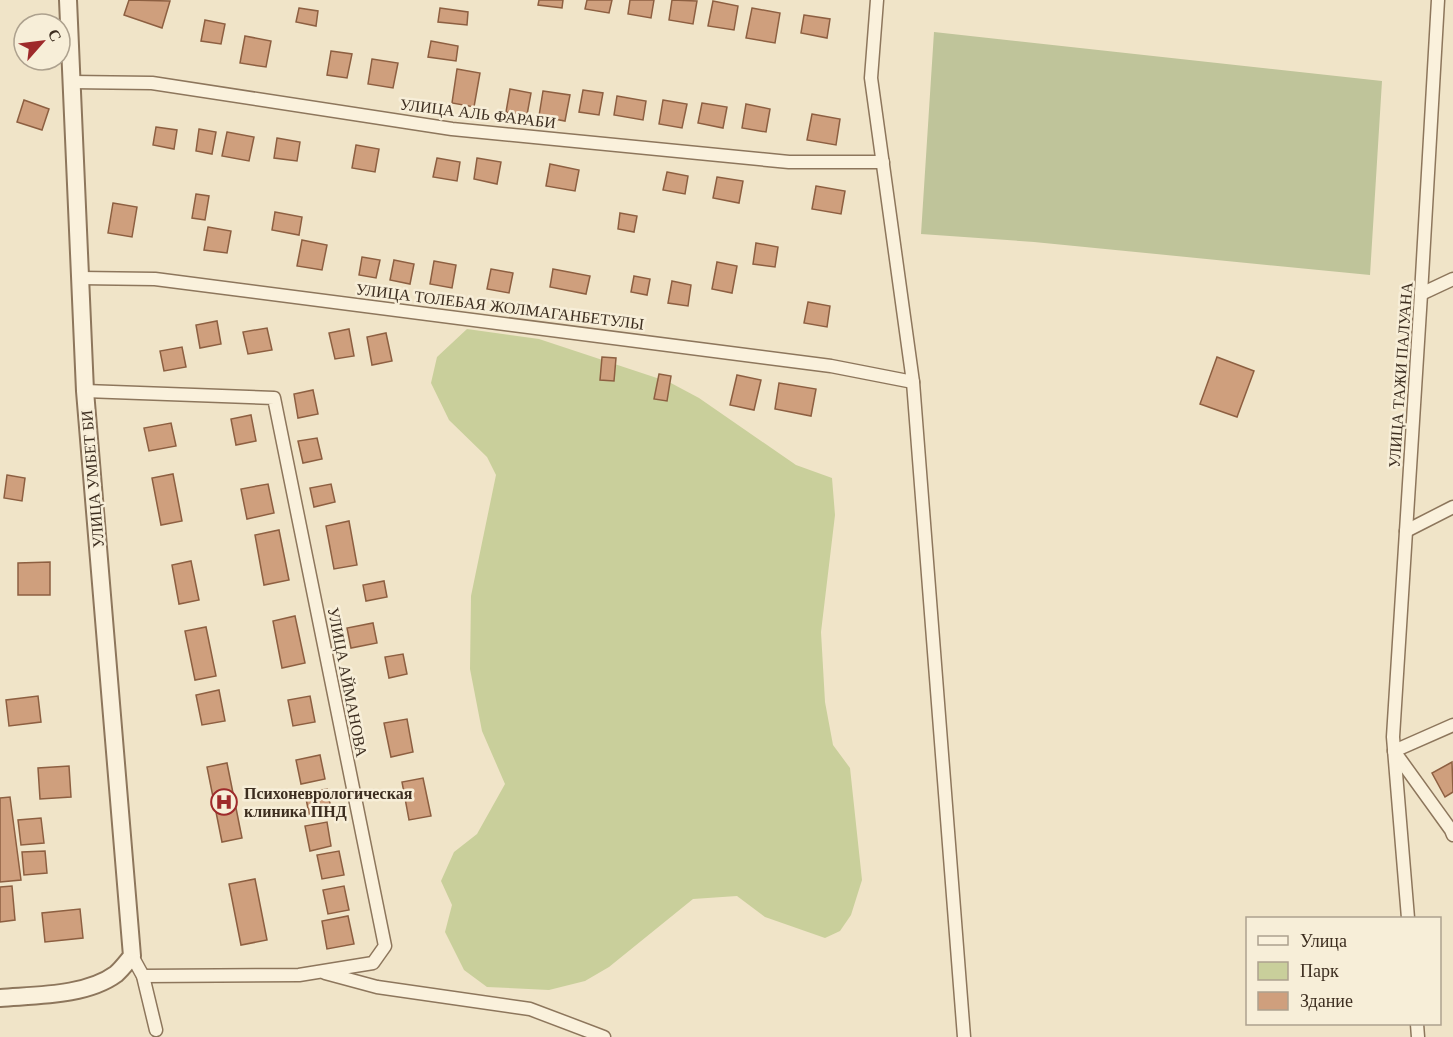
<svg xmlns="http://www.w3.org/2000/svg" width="1453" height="1037" viewBox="0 0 1453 1037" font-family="Georgia,serif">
<rect width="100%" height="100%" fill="#f0e4c8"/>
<!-- green -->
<polygon fill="#c9cf9b" points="467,329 539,339 669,382 699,398 796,465 832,478 835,515 821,632 825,702 833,745 850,768 862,880 851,915 840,931 825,938 765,917 737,896 693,899 609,967 585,981 549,990 487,987 464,970 445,932 452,905 441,881 454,852 477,834 505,784 482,731 470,669 471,596 496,475 487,457 449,420 431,383 437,357"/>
<!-- cemetery -->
<polygon fill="#bfc49a" points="934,32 1382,81 1370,275 1034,242 921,234"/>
<!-- building -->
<g fill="#cf9f7d" stroke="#8d5f41" stroke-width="1.5">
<polygon points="129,0 170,1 162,28 124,15"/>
<polygon points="539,0 563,0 562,8 538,5"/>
<polygon points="587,0 612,0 609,13 585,9"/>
<polygon points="630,0 654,0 651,18 628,14"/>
<polygon points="672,0 697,1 693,24 669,20"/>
<polygon points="713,1 738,6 734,30 708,26"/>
<polygon points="299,8 318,11 316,26 296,22"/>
<polygon points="440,8 468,12 467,25 438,22"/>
<polygon points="752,8 780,13 775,43 746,38"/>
<polygon points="804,15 830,19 827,38 801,33"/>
<polygon points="205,20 225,24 221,44 201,41"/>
<polygon points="245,36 271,41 266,67 240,63"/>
<polygon points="431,41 458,46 456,61 428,57"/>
<polygon points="331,51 352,54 347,78 327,75"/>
<polygon points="372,59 398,63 393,88 368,84"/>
<polygon points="457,69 480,73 474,107 452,103"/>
<polygon points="510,89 531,93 527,115 506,112"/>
<polygon points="583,90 603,93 599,115 579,112"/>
<polygon points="543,91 570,95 565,121 539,116"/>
<polygon points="617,96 646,101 643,120 614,115"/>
<polygon points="24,100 49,109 42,130 17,122"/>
<polygon points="663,100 687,104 682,128 659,124"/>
<polygon points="702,103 727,107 723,128 698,123"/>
<polygon points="746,104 770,109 766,132 742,128"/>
<polygon points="812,114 840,119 836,145 807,140"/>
<polygon points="156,127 177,130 174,149 153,145"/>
<polygon points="199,129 216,132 212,154 196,151"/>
<polygon points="227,132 254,137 249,161 222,156"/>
<polygon points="277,138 300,142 297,161 274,158"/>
<polygon points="356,145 379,149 375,172 352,168"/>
<polygon points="437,158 460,162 457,181 433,177"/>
<polygon points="477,158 501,162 497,184 474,179"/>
<polygon points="550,164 579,170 575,191 546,186"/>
<polygon points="667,172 688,176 685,194 663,190"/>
<polygon points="717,177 743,181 739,203 713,198"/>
<polygon points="816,186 845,191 841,214 812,209"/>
<polygon points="196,194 209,196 205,220 192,218"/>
<polygon points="113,203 137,207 132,237 108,233"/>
<polygon points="275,212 302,217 299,235 272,230"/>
<polygon points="620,213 637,216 634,232 618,229"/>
<polygon points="208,227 231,231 227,253 204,250"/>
<polygon points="302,240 327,245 322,270 297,266"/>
<polygon points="756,243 778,247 775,267 753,264"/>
<polygon points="362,257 380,260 376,278 359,275"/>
<polygon points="394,260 414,264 410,284 390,280"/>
<polygon points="434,261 456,265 452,288 430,284"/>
<polygon points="717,262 737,266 732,293 712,289"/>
<polygon points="491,269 513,273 509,293 487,289"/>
<polygon points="553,269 590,276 586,294 550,287"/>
<polygon points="634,276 650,279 647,295 631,292"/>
<polygon points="672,281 691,285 688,306 668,303"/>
<polygon points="808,302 830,306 827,327 804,323"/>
<polygon points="217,321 221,344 200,348 196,325"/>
<polygon points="267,328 272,350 248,354 243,332"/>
<polygon points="349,329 354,356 335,359 329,333"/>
<polygon points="386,333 392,361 372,365 367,337"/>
<polygon points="182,347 186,367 164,371 160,351"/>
<polygon points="602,357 616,358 614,381 600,380"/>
<polygon points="1217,357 1254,371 1237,417 1200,404"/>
<polygon points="659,374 671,376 667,401 654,399"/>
<polygon points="737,375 761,380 754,410 730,405"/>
<polygon points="779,383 816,389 811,416 775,409"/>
<polygon points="313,390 318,414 298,418 294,394"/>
<polygon points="251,415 256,441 236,445 231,419"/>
<polygon points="171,423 176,446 149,451 144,428"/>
<polygon points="317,438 322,459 303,463 298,441"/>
<polygon points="173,474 182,521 161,525 152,478"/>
<polygon points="7,475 25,478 22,501 4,498"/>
<polygon points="268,484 274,513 247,519 241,489"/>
<polygon points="331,484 335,502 314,507 310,488"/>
<polygon points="349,521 357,565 334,569 326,526"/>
<polygon points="279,530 289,580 264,585 255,535"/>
<polygon points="191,561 199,600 179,604 172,565"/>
<polygon points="50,562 50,595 18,595 18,563"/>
<polygon points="384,581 387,597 366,601 363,585"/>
<polygon points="295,616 305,663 282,668 273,621"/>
<polygon points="373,623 377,643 351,648 347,628"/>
<polygon points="206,627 216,676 195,680 185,631"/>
<polygon points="403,654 407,674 389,678 385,657"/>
<polygon points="219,690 225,721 202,725 196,695"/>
<polygon points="38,696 41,722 9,726 6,700"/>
<polygon points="310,696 315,722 293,726 288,700"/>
<polygon points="407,719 413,752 391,757 384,723"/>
<polygon points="320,755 325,779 301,784 296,760"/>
<polygon points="1452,762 1453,792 1445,797 1432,773"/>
<polygon points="227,763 242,838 222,842 207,767"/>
<polygon points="69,766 71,797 40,799 38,768"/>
<polygon points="423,778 431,816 409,820 402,782"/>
<polygon points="327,789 332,813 310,818 305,794"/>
<polygon points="10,797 21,880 0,882 0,798"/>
<polygon points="41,818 44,843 21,845 18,820"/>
<polygon points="327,822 331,846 310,851 305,826"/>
<polygon points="45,851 47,873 24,875 22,852"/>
<polygon points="339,851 344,875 322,879 317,855"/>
<polygon points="255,879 267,940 241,945 229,884"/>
<polygon points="12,886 15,920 0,922 0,887"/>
<polygon points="344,886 349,910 328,914 323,890"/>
<polygon points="80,909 83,938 45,942 42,913"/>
<polygon points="348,916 354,944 327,949 322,921"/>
</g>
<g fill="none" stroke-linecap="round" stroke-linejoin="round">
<!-- minor casing -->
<g stroke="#8d765c" stroke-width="15">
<g id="minor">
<polyline points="877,0 871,78 913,382 964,1037"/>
<polyline points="71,82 152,83 452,129 789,162 883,162"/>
<polyline points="80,278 155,279 831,366 913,382"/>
<polyline points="1421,294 1453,279"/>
<polyline points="85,391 274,398 385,946 373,963 299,975 143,976"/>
<polyline points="1406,531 1453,507"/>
<polyline points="1453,725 1394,751 1451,830 1453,835"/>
<polyline points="1408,918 1393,737 1421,294 1438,0"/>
<polyline points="132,956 143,976 156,1030"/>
<polyline points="325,973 377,987 530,1009 604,1037"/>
<polyline points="1417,1024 1418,1037"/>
</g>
</g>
<!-- tertiary casing -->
<g stroke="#8d765c" stroke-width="20">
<path id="tertiary" d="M0 998C36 995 86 996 116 974 122 969 127 962 132 956L85 391 68 0"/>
</g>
<!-- minor -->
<use href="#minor" stroke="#faf1dc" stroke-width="12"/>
<!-- tertiary -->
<use href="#tertiary" stroke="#faf1dc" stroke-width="16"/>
</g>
<!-- icons -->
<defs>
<g id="hospital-ring" transform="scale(1.35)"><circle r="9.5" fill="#f7eed8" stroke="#9e2a2b" stroke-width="1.5"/><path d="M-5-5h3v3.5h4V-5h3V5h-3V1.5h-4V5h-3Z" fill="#9e2a2b"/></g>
</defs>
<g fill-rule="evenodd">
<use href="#hospital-ring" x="224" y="802"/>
</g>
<g text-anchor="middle" stroke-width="5" stroke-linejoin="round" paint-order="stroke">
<!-- street labels -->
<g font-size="16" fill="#3d2e20" stroke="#f7eed8">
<text transform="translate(478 113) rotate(7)" y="6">УЛИЦА АЛЬ ФАРАБИ</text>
<text transform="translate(500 306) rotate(7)" y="6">УЛИЦА ТОЛЕБАЯ ЖОЛМАГАНБЕТУЛЫ</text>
<text transform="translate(1400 375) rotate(-86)" y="6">УЛИЦА ТАЖИ ПАЛУАНА</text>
<text transform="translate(92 479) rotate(-95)" y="6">УЛИЦА УМБЕТ БИ</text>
<text transform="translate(348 682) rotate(79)" y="6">УЛИЦА АЙМАНОВА</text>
</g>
<!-- poi labels -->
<g font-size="16" font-weight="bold" fill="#3d2e20" stroke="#f7eed8" text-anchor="start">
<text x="244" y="799">Психоневрологическая<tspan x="244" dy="18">клиника ПНД</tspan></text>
</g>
</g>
<!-- legend -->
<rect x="1246" y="917" width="195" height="108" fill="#f7eed8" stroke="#ada18e" stroke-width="1.5"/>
<rect x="1258" y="936" width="30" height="9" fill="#faf1dc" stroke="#ada18e" stroke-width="1.5"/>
<text x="1300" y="947" font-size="18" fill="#3d2e20">Улица</text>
<rect x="1258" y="962" width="30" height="18" fill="#c9cf9b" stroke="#ada18e" stroke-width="1.5"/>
<text x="1300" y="977" font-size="18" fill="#3d2e20">Парк</text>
<rect x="1258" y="992" width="30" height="18" fill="#cf9f7d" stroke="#ada18e" stroke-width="1.5"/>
<text x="1300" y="1007" font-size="18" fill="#3d2e20">Здание</text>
<!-- north arrow -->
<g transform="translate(42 42) rotate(62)"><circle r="28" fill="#f7eed8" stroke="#ada18e" stroke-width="1.5"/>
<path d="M0-4.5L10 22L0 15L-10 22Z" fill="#9e2a2b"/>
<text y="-9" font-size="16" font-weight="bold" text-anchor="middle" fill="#3d2e20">С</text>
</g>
</svg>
